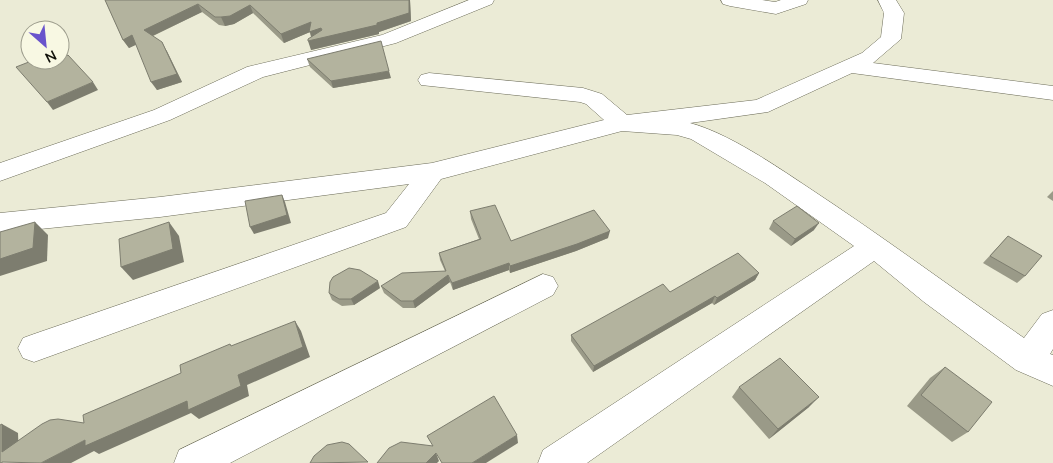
<svg xmlns="http://www.w3.org/2000/svg" width="1053" height="463" viewBox="0 0 1053 463" font-family="Mulish,sans-serif">
<rect width="100%" height="100%" fill="#ebebd6"/>
<g fill="none" stroke-linecap="round" stroke-linejoin="round">
<!-- minor casing -->
<g stroke="#6c6c59" stroke-width="1">
<g id="minor">
<polygon points="469,0 494,0 492,4 396,43 263,77 170,120 0,181 0,163 154,110 247,67 382,35"/>
<polygon points="721,0 762,0 775,2 781,0 808,0 806,4 776,14 730,6 723,4"/>
<path d="M878 0H896L904 13 901 39 873 63 1053 86V100L852 73 768 112 690 123C728 133 776 166 809 188 882 236 952 288 1024 338L1042 314 1053 310V349L1050 354 1053 355V386L1016 370 924 302 874 261 587 463H538L543 450 854 246 765 183 691 139 677 135 622 131 441 179 406 227 34 362 23 358 18 348 23 338 34 334 386 213 409 184 160 217 0 233V213L160 197 432 163 604 120 586 104 580 102 421 85 418 80 421 75 429 73 583 88 602 94 627 115 756 100 862 53 881 37 884 13Z"/>
<polygon points="543,274 553,277 558,286 553,295 230,463 174,463 179,450"/>
</g>
</g>
<!-- minor -->
<use href="#minor" fill="#fff" fill-rule="evenodd"/>
</g>
<!-- wall -->
<g fill="#9a9a88">
<polygon points="105,0 410,0 411,21 379,32 379,34 311,50 311,37 310,32 284,43 253,13 234,24 225,26 219,25 202,12 153,36 167,51 182,82 157,90 136,44 129,48 123,40"/>
<polygon points="307,59 391,78 333,88 310,67"/>
<polygon points="1053,191 1053,201 1047,197"/>
<polygon points="470,211 511,241 608,238 576,251 510,273 509,270 453,290 450,282 415,308 403,308 384,293 381,286 445,271 440,260 439,253 479,239 471,219"/>
<polygon points="773,221 814,230 791,246 769,229"/>
<polygon points="1008,236 1025,276 1017,283 983,263"/>
<polygon points="759,273 755,280 714,305 712,303 593,372 571,341 571,335 670,292"/>
<polygon points="380,288 354,305 342,306 332,300 329,293"/>
<polygon points="945,367 968,432 952,442 907,406 930,378"/>
<polygon points="739,387 809,407 769,439 732,397"/>
</g>
<!-- shaded-wall -->
<g fill="#7d7d6f">
<polygon points="409,0 410,0 411,21 379,32 379,34 311,50 308,41 377,23"/>
<polygon points="198,4 202,12 148,38 144,30"/>
<polygon points="250,5 253,13 234,24 225,26 221,17"/>
<polygon points="311,22 321,28 324,37 312,40 310,32 284,43 281,34"/>
<polygon points="132,35 138,44 129,48 123,40"/>
<polygon points="162,42 182,82 157,90 151,82"/>
<polygon points="389,71 391,78 333,88 331,81"/>
<polygon points="93,82 98,90 53,110 47,102"/>
<polygon points="282,195 285,202 291,223 254,234 250,227"/>
<polygon points="35,222 48,235 47,261 0,276 0,259"/>
<polygon points="169,222 179,236 184,262 133,280 121,267"/>
<polygon points="819,223 814,230 791,246 795,239"/>
<polygon points="610,231 608,238 576,251 510,273 510,266"/>
<polygon points="509,263 509,270 453,290 452,283"/>
<polygon points="759,273 755,280 714,305 717,298"/>
<polygon points="448,275 450,282 415,308 413,301"/>
<polygon points="378,281 380,288 354,305 351,299"/>
<polygon points="715,296 712,303 593,372 594,366"/>
<polygon points="295,321 301,331 310,357 247,385 249,396 199,419 191,413 99,454 94,451 71,463 41,463 85,440 238,375"/>
<polygon points="819,397 809,407 769,439 778,429"/>
<polygon points="2,424 18,433 19,460 2,452"/>
<polygon points="517,435 518,443 486,463 472,463"/>
<polygon points="436,453 439,461 437,463 426,463"/>
</g>
<!-- building -->
<g fill="#b3b39e" stroke="#7d7d6f">
<polygon points="105,0 409,0 409,13 377,23 377,25 308,41 308,39 322,30 321,28 309,32 311,22 281,34 250,5 230,16 221,17 215,17 198,4 144,30 162,42 177,74 151,82 132,35 123,40"/>
<polygon points="381,41 389,71 331,81 307,59"/>
<polygon points="68,55 93,82 47,102 16,67 34,60 60,60 60,58"/>
<polygon points="282,195 287,215 250,227 245,201"/>
<polygon points="495,205 511,241 594,210 610,231 577,244 510,266 509,263 452,283 448,275 413,301 401,301 381,286 402,273 446,271 439,253 481,239 470,211"/>
<polygon points="797,206 819,223 795,239 773,221"/>
<polygon points="35,222 33,248 0,259 0,232"/>
<polygon points="169,222 173,249 121,267 119,239"/>
<polygon points="1008,236 1042,256 1025,276 990,256"/>
<polygon points="738,253 759,273 717,298 715,296 594,366 571,335 663,284 670,292"/>
<polygon points="349,268 360,270 378,281 351,299 339,299 329,293 330,282 333,277"/>
<polygon points="295,321 303,347 238,375 241,386 188,410 187,401 85,446 85,440 41,463 2,462 2,463 0,463 0,425 2,424 2,452 42,424 50,420 58,419 84,423 83,415 181,373 180,365 230,344 231,346"/>
<polygon points="780,358 819,397 778,429 739,387"/>
<polygon points="945,367 992,402 968,432 921,395"/>
<polygon points="494,396 517,435 472,463 442,463 436,453 426,463 377,463 389,448 401,442 433,446 427,436"/>
<polygon points="342,442 349,444 368,462 310,463 314,456 327,445"/>
</g>
<!-- north arrow -->
<g transform="translate(45 45) rotate(153)"><circle r="24" fill="#f8f8e3" stroke="#9c9c8c"/>
<path d="M0-4L9 19L0 12L-9 19Z" fill="#6953cc"/>
<text y="-8" font-size="14" font-weight="bold" text-anchor="middle" fill="#11110a">N</text>
</g>
</svg>
